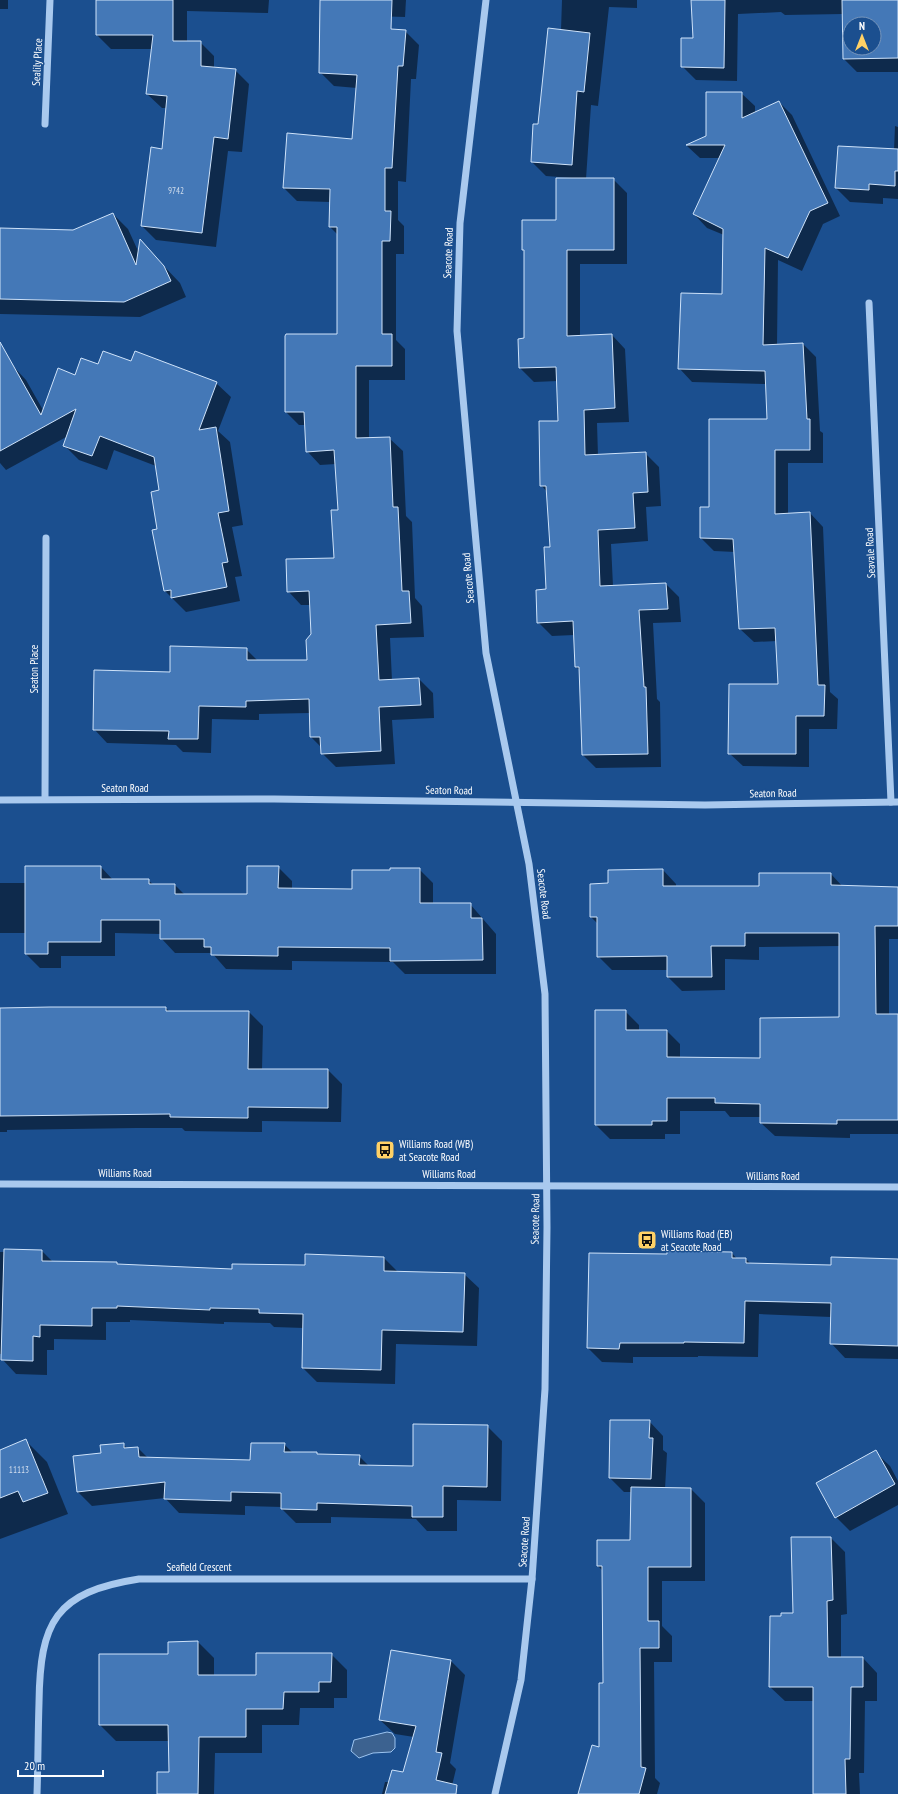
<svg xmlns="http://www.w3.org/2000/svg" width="898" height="1794" viewBox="0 0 898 1794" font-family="'PT Sans Narrow',sans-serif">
<rect width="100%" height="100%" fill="#1b4f8f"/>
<!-- water -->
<polygon fill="#3c6290" stroke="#9cc4f0" points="387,1732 392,1733 395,1738 395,1748 391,1752 373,1753 359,1758 351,1751 354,1740"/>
<!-- shadow -->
<g fill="#0007" fill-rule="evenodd">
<rect x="0" y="0" width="8" height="9"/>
<polygon points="97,0 269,0 268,13 187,11 187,42 200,42 214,56 214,68 235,70 249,84 242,152 228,151 216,247 156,240 142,226 163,150 167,108 162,108 147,94 152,49 111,49 97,35"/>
<polygon points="324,0 406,0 405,17 338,15"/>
<polygon points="562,0 637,0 637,8 609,7 598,106 591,105 586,179 613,179 627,193 627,264 580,264 580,337 612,335 625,349 629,422 597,423 598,456 645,453 659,467 661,506 646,507 648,541 611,544 613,586 666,584 679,597 681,622 653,623 657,699 660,702 661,767 596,768 583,755 581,671 576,667 574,635 552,636 538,622 547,590 551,548 547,492 541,485 559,422 558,381 534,382 520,368 525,339 525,252 523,250 523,221 557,221 572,179 572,178 546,176 532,162 538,125 561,30"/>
<path d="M692 0H898V72H857L844 59 843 14 785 15 781 12 738 14 737 81 696 80 682 66 694 39ZM850 24H874V48H850Z"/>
<polygon points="405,31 419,45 416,79 411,79 406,182 398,181 398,220 404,226 404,254 396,254 396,340 405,349 405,380 369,380 369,438 389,438 403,451 406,516 412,522 415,598 422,606 424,637 390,638 392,680 419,679 433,693 434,718 392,720 395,764 336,767 322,753 322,748 311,737 310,713 259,714 259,720 212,719 211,753 183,752 176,745 107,743 94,729 171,673 246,649 258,661 308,661 312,634 311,605 301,605 288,591 335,559 339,511 336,464 320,465 307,451 305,425 299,425 286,412 338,335 338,235 330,227 330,202 297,201 284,188 353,140 357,88 334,86 320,72"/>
<polygon points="741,93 755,106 755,113 779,102 792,115 840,216 823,224 802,271 778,260 777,345 803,344 816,357 820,431 823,433 823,463 788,463 788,514 810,513 823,527 830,692 838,699 837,729 809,729 809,767 743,766 729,753 779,685 777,641 754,642 740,629 735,552 714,551 701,538 701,508 710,508 768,420 766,384 692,382 679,368 723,295 724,235 707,228 694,214 720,158 700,158 687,146 707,136"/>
<polygon points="895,126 898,127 898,199 883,198 883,204 850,202 836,188 894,150"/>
<polygon points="113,214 128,229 139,253 140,241 180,283 186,297 140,317 0,314 0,229 73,231"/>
<polygon points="131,362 216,383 231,397 218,431 230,442 243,525 232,527 242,576 235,577 240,601 186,612 165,591 158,530 160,491 156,466 114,450 107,470 79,460 64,445 68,436 6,470 0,463 0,371 12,365 26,380 43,410 76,376 99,365"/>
<polygon points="101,867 113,880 148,880 154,885 175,885 185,895 248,895 278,867 292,881 292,889 353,890 391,871 419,869 433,883 433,904 470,904 496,934 496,974 405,974 393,962 292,961 292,970 226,969 212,953 175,953 161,938 161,934 115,933 115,956 61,956 61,968 40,968 26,954 26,933 0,933 0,883 26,883"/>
<polygon points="663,870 676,884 676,887 760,887 831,874 843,887 898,888 898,939 889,939 889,1015 898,1015 898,1134 850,1134 850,1138 775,1136 761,1123 761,1117 730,1117 725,1111 680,1111 680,1134 665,1134 665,1139 610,1139 596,1125 625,1011 639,1025 639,1031 667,1031 680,1044 680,1058 761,1059 840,1018 840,946 759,947 759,960 725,959 725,990 682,991 668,977 668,970 612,970 598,956 598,924 591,917 609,884"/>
<polygon points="166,1008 170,1012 249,1012 263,1026 262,1070 328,1070 342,1084 341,1122 262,1121 262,1132 185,1131 182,1128 136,1128 7,1130 7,1132 0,1132 0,1009"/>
<polygon points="42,1251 53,1262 116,1263 118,1265 233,1270 306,1266 384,1258 398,1272 464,1274 479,1288 477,1346 396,1344 395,1384 317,1382 303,1368 304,1328 274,1327 270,1323 224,1322 224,1324 130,1320 130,1322 106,1322 106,1340 54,1339 54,1350 47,1350 47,1375 16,1374 2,1359 2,1354 0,1354 0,1252"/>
<polygon points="732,1253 737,1259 746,1259 751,1264 832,1266 898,1260 898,1359 845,1358 831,1343 831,1317 759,1314 758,1357 698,1356 698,1357 633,1357 633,1363 602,1362 588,1348 590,1254 668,1255"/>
<polygon points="649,1421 663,1436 663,1450 667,1453 665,1489 691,1489 705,1503 705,1581 662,1581 662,1626 672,1636 672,1662 654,1662 655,1778 660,1783 657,1794 579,1794 600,1748 604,1684 603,1571 598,1566 631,1541 632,1492 624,1492 610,1478"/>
<polygon points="487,1426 502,1441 501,1501 457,1500 457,1531 427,1531 416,1519 331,1517 331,1523 296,1523 282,1509 282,1507 245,1506 245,1515 179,1513 165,1498 92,1506 78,1492 74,1457 102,1454 123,1444 128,1449 138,1448 148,1458 251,1461 284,1444 293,1453 359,1456 369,1466 414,1467"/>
<polygon points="26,1441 47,1462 68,1514 0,1539 0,1451"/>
<polygon points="875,1452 890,1466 898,1481 898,1505 850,1531 836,1517"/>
<polygon points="831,1538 845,1552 847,1614 841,1615 841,1658 863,1658 877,1673 877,1701 865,1701 864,1773 859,1773 860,1794 814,1794 814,1701 785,1701 770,1687 782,1617 794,1614"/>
<polygon points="198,1642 214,1658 214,1676 257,1676 331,1654 347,1670 347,1698 334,1698 334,1708 300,1708 299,1725 262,1725 262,1753 215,1753 214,1794 158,1794 170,1773 170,1741 116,1741 100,1725 169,1655"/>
<polygon points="392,1651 451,1661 465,1675 450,1763 456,1769 450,1794 382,1794 385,1782 389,1782 404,1774 414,1737 395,1734 380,1720"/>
</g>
<!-- building -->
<g fill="#4478b7" stroke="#cfe3fa" fill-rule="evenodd">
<polygon points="96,0 173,0 173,41 201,41 201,66 236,69 228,139 214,137 202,233 141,226 151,147 162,149 167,96 146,94 153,35 96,35"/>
<polygon points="320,0 392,0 391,29 406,30 403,66 398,66 392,168 385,168 385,211 391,211 390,241 382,241 382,334 392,334 392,366 356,366 356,438 390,437 393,507 398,507 402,591 409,591 411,623 376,625 379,680 419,678 421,705 379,707 381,751 321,754 320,737 310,737 309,699 246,701 246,707 199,706 198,739 168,739 169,731 93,730 94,670 170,672 170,646 247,648 247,660 307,660 306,640 311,634 309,591 287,592 286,559 334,558 331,510 338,510 334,450 306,452 304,412 285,412 285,336 286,334 337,334 337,227 329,227 330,189 283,188 287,133 352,139 357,75 319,73"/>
<polygon points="691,0 725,0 724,68 681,67 681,38 693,38"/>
<path d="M842 0H898V58L843 59ZM850 24H874V48H850Z"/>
<polygon points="548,28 590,33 584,92 577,91 572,165 531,162 533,124 538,124"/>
<polygon points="706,92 742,92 742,118 779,101 828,203 810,211 788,258 765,248 763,345 803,343 807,419 810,419 810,450 775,450 775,514 810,512 818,685 825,685 824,716 796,716 796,754 728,754 729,684 778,684 775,628 739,629 733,539 700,538 700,507 709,507 709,419 767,419 765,371 678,369 681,293 722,294 723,229 693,214 725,145 686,145 706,136"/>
<polygon points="838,146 898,149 898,171 895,171 895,186 869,184 869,190 835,188"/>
<polygon points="556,178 614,178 614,250 567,250 567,336 612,334 615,408 584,410 585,455 646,452 648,492 633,493 635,528 598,530 600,586 666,583 668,609 639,610 644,687 646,687 648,754 582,755 579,667 575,667 573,621 537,623 536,590 546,589 544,547 550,547 546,486 540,486 539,421 558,421 556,367 519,368 518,339 524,338 524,250 522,250 522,220 556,220"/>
<polygon points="113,213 136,265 140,239 164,266 171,281 124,302 0,299 0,228 73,230"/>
<polygon points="0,342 41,415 58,368 75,375 81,358 98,364 103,351 131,361 135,351 217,382 199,430 216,427 229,511 218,513 228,562 222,563 227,587 171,598 171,590 164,591 152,530 157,529 151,492 159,490 154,457 100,436 92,456 63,446 76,409 0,451"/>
<polygon points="25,866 101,866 101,879 149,879 149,884 175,884 175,894 247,894 247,866 279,866 278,888 352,889 352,870 390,870 390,868 420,868 420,903 471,903 471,918 482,918 483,960 390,961 390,948 278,947 278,956 211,955 211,947 204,947 204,939 160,939 160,920 101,920 101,942 48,942 48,954 25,954"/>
<polygon points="663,869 663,886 759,886 759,873 831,873 831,885 898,887 898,926 875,926 876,1014 898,1014 898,1120 837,1120 837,1124 760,1123 760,1104 715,1103 715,1098 667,1098 667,1121 652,1121 652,1125 595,1125 595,1010 626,1010 626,1030 667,1030 667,1057 760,1058 760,1018 839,1017 839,933 745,933 745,946 711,946 712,977 667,977 667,956 597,957 597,917 590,917 590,884 608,883 608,870"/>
<polygon points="50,1007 166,1007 166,1011 249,1011 248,1069 328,1069 328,1108 248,1107 248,1118 170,1117 170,1114 0,1116 0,1008"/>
<polygon points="4,1249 42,1250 42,1261 117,1262 117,1264 232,1269 232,1264 305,1265 305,1254 384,1257 384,1271 465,1273 463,1332 382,1330 381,1370 302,1368 303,1314 259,1313 259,1309 210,1308 210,1310 117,1306 117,1308 92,1308 92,1326 40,1325 40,1337 33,1336 33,1361 1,1360"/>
<polygon points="667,1251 732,1252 732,1258 746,1258 746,1263 831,1265 831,1257 898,1259 898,1346 830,1344 831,1303 745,1301 744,1343 684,1342 684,1343 620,1343 619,1349 587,1348 589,1253 667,1254"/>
<polygon points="610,1420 650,1420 649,1438 653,1438 651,1479 609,1478"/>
<polygon points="413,1424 488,1425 487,1487 443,1486 443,1517 412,1517 412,1506 317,1503 317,1510 281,1509 281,1493 231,1492 231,1501 164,1499 165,1482 77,1492 73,1456 101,1453 100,1445 124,1443 124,1448 138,1447 139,1457 250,1460 251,1443 285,1443 284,1452 317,1452 317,1454 360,1455 359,1465 413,1466"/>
<polygon points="26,1439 48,1493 23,1502 18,1491 0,1498 0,1450"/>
<polygon points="876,1450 895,1484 835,1518 816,1483"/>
<polygon points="631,1487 691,1488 691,1567 648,1567 648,1621 659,1621 659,1648 640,1648 641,1767 646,1768 639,1794 578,1794 592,1745 599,1747 599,1683 603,1683 602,1566 597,1566 597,1540 630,1540"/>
<polygon points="791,1537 831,1537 833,1600 827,1601 828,1657 863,1657 863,1687 851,1687 850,1759 845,1759 846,1794 813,1794 813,1687 769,1687 770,1616 781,1616 781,1613 793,1613"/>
<polygon points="198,1641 198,1675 256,1675 256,1653 332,1653 331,1682 319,1682 319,1692 284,1692 283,1709 246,1709 246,1737 199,1737 198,1794 157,1794 157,1772 169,1772 168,1725 99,1725 99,1654 168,1654 168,1642"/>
<polygon points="391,1650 451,1660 436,1752 442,1753 436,1780 457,1785 456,1794 385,1794 392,1770 403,1772 416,1726 379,1720"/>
</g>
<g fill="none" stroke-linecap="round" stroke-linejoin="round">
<!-- minor -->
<g stroke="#a9c9ee" stroke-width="7">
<polyline points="486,0 460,223 457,331 486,653 529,864 545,994 547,1227 545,1389 532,1579 521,1680 495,1794"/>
<polyline points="45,124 50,0"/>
<polyline points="869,303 891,802"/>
<polyline points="45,799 46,538"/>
<polyline points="0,800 274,799 705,805 898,802"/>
<polyline points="0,1184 898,1187"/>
<path d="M37 1794C38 1764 38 1733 39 1703 40 1622 55 1592 139 1579H532"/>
</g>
</g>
<!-- icons -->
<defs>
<g id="bus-square" transform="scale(1)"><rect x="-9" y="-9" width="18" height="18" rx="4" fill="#ffd166" stroke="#1b4f8f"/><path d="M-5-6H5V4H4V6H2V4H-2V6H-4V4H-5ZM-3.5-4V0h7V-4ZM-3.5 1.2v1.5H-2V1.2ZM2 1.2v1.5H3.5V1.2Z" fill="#111"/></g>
</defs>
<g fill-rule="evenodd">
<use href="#bus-square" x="385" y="1150"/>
<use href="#bus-square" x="647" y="1240"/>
</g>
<g text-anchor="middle" stroke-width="3" stroke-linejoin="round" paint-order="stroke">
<!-- number labels -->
<g font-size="9" fill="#d0dded">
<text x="176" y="194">9742</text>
<text x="19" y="1473">11113</text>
</g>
<!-- street labels -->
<g font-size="11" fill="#fff" stroke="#1b4f8f">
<text transform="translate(37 62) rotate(-87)" y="4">Sealily Place</text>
<text transform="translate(448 253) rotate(-88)" y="4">Seacote Road</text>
<text transform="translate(870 553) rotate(-93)" y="4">Seavale Road</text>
<text transform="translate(468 578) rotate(-95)" y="4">Seacote Road</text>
<text transform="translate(34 669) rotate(-90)" y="4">Seaton Place</text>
<text x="125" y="792">Seaton Road</text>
<text transform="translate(449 790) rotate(1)" y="4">Seaton Road</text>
<text transform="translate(773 793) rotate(-1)" y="4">Seaton Road</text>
<text transform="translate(544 894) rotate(83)" y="4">Seacote Road</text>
<text x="125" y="1177">Williams Road</text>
<text x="449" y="1178">Williams Road</text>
<text x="773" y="1180">Williams Road</text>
<text transform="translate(535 1219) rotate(-89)" y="4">Seacote Road</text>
<text transform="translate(524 1542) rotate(-86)" y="4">Seacote Road</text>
<text x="199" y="1571">Seafield Crescent</text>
</g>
<!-- poi labels -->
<g font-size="11" fill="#fff" stroke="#1b4f8f" text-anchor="start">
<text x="399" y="1148">Williams Road (WB)<tspan x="399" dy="13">at Seacote Road</tspan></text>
<text x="661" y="1238">Williams Road (EB)<tspan x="661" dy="13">at Seacote Road</tspan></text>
</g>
</g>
<!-- north arrow -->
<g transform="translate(862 36)"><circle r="19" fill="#1b4f8f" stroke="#7695bc"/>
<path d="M0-3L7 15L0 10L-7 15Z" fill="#ffd166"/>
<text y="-6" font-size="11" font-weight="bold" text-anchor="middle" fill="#ffffff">N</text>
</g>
<!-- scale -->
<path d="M18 1770v6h85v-6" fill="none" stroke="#ffffff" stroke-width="2"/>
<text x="24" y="1770" font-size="12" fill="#ffffff" stroke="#1b4f8f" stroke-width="3" paint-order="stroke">20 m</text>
</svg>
